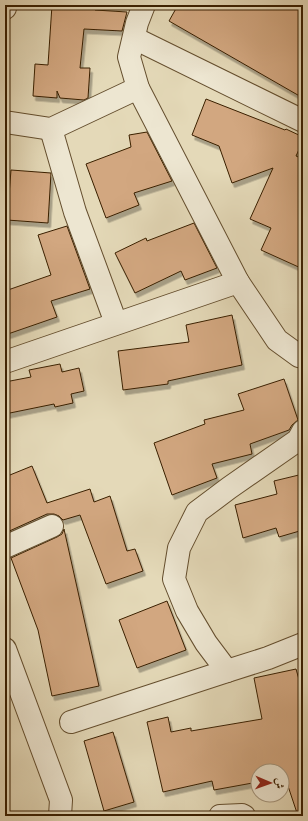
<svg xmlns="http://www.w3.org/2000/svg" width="308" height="821" viewBox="0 0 308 821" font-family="'IM FELL Double Pica',Amiri,serif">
<defs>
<filter id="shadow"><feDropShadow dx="2.5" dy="4.5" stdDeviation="0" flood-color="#0004"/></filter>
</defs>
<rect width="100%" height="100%" fill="#e4d9b8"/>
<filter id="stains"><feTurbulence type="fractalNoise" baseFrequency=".005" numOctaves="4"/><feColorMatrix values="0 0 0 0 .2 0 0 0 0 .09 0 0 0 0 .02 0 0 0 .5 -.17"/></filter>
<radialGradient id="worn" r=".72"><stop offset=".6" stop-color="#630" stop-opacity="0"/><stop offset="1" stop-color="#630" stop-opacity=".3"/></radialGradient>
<!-- building -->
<g fill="#d2a780" stroke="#391f00" filter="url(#shadow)">
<polygon points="52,5 95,5 95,10 127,12 122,31 84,29 80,68 90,68 88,98 84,100 60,98 57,91 57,98 33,96 35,64 48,65"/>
<polygon points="178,5 303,5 303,98 169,21"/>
<polygon points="206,99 285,130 286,129 303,137 303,141 296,156 303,159 303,269 261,250 271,228 250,219 273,168 232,183 219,146 192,135"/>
<polygon points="147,132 172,181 134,193 139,205 106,218 86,164 131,147 129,135"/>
<polygon points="11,170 51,173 48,223 7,220"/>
<polygon points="194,223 217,268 185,280 181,271 135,293 115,253 146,238 147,241"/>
<polygon points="67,226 90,289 51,301 57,317 5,335 5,291 51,275 38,235"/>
<polygon points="232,315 242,365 168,381 168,384 123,390 118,351 189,342 186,325"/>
<polygon points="60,364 62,372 79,368 84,391 71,394 73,403 55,407 54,404 5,414 5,382 31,377 29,370"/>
<polygon points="284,379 298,420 292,425 289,430 250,444 252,454 212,464 217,478 172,495 154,443 205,424 204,420 244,410 238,394"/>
<polygon points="32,466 47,503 90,489 94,502 110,496 127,551 135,549 143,571 106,584 80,515 63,520 59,516 54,514 47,514 5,533 5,477"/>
<polygon points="303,474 303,530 279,537 276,528 243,538 235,505 277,494 274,481"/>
<polygon points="64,529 99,686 52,696 38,630 11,558 57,537 62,534"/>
<polygon points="167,601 186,650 137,668 119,620"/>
<polygon points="296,669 300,683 303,683 303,816 298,816 285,777 282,778 282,771 258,771 258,782 214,790 212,781 163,792 147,722 168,717 171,732 191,728 191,731 262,719 254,678"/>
<polygon points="113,732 134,802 104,811 84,741"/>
</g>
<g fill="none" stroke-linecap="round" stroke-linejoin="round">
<!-- minor casing -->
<g stroke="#644e2e" stroke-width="24">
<g id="minor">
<polyline points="144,5 137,23 129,57 138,88 238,282 277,340 299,356 303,357"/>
<polyline points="5,8 5,5"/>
<polyline points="134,38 303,121"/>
<polyline points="5,122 51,129 138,88"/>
<polyline points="51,129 75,212 116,323"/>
<polyline points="5,362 238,282"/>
<polyline points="303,431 298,440 229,488 197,512 179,548 174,579 187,611 206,643 227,671 268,658 303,644"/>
<polyline points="5,547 52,526"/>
<polyline points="5,649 61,800 60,816"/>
<polyline points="71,722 227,671"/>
<polyline points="220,816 242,815 244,816"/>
</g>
</g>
<!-- minor -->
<use href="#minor" stroke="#ede6d1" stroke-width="22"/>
</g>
<!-- margin -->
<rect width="308" height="821" fill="none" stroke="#e4d9b8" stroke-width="20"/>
<rect x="6" y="6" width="296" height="809" fill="none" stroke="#391f00" stroke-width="2"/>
<rect x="10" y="10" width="288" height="801" fill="none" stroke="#391f00"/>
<!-- north arrow -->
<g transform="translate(270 783) rotate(92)"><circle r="19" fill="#ede6d1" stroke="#a5967d"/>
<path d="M0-3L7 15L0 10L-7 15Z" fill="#8f2418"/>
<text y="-6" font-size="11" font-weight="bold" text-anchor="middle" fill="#391f00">ش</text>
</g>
<rect width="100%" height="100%" filter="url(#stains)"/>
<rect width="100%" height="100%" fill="url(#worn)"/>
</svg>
